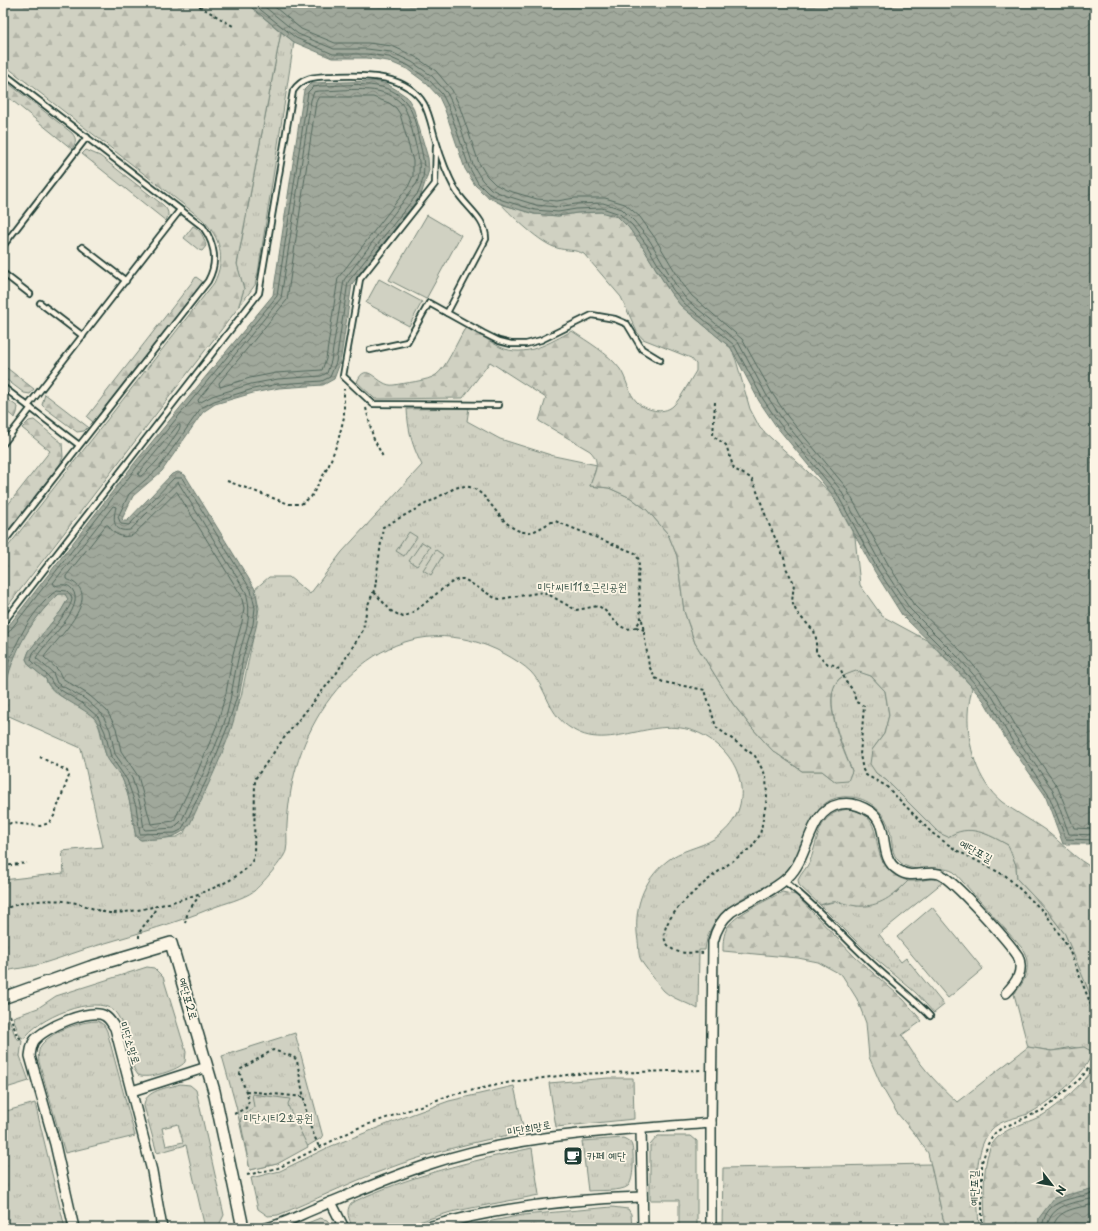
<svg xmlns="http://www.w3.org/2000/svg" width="1098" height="1231" viewBox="0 0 1098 1231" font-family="'Playpen Sans','Poor Story',sans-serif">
<defs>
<pattern id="grass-tufts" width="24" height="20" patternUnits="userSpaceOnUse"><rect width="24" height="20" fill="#d0d1c2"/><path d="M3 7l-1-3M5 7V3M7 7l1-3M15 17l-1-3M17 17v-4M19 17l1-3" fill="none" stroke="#b2b4a7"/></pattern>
<pattern id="forest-firs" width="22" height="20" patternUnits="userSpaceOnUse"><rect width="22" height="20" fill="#d0d1c2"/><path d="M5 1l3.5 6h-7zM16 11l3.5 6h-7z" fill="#b2b4a7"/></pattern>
<pattern id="water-waves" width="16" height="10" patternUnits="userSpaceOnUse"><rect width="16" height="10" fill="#a0a89b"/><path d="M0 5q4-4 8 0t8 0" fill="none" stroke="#828a7f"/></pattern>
</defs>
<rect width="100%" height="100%" fill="#f3eede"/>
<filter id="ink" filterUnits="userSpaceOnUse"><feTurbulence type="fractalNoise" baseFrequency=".025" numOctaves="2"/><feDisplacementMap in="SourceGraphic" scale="8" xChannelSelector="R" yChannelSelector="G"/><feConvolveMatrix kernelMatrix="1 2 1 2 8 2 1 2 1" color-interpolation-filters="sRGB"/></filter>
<g filter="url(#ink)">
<!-- grass -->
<g fill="url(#grass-tufts)" stroke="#78877b" fill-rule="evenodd">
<polygon points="281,32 294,42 258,273 255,285 238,308 244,289 237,265"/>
<path d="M469 408 467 421 500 439 554 456 597 465 590 486 609 488 631 498 647 510 668 534 677 556 684 611 695 643 733 704 753 729 773 751 802 771H822L836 782 852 771C844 750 820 697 839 679 843 675 851 673 856 670L871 676 885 691 889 715 884 734 872 750 876 773 886 780 939 833 948 836C969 823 988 834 1008 845L1016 865 1017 879 1048 912 1065 934 1076 958 1095 1006V1058H1092L1091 1051 1072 1047 1052 1051 1028 1047 1014 994C1027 980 1032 964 1022 948L954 872C937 863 915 876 900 862 890 854 893 842 890 831 886 814 871 799 852 797 805 792 810 849 786 873 779 881 768 885 758 890 731 903 708 918 705 950H699L698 1009C688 1003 673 999 664 991 660 987 656 980 652 976 649 971 643 965 641 960 638 955 639 947 638 941 633 910 642 881 667 861 680 850 699 848 714 839 750 817 749 773 719 746 666 700 616 757 572 729 547 714 549 692 531 672 524 665 514 659 505 654 408 602 323 674 296 768 291 786 288 806 287 825 286 833 288 843 286 851 284 859 261 885 254 891 243 899 225 903 212 908 176 923 139 933 102 944 81 950 61 958 41 964 28 968 15 968 3 972V880L64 873 62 851 103 847 81 748 9 716 3 731C3 715 2 698 6 682 14 649 33 616 59 594H65L68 599 61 611 29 651 26 659 29 665 46 679C49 697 84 704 95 719 102 730 101 740 105 752 108 764 120 771 124 783 131 801 132 819 136 837L141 840 177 837 184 833 241 697 259 608 255 589 269 577H289L310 594 342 552 422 465C412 446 408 430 407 409Z"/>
<polygon points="929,879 937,879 943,882 879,934 901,962 906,958 944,1005 934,1013 916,993 864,949 820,905 838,901 857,906 895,894 908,881 918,881"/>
<path d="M147 967 154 968 163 977 186 1052 185 1062C179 1070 147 1080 138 1075L134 1069C130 1054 125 1021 114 1011 95 993 36 1019 24 1039L19 1035 13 1017 38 1008 56 996Z"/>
<polygon points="9,1019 16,1038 22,1041 20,1056 29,1081 3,1089 3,1021"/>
<path d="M98 1021 104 1025 107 1031 135 1136 65 1153 39 1062C38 1056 38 1049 42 1044 54 1030 81 1021 98 1021Z"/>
<polygon points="295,1033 323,1137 277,1164 250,1170 236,1106 222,1056"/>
<polygon points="608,1078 633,1078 634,1119 556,1127 549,1083"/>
<path d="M180 1084 190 1085 196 1090 224 1215 219 1225 205 1228 186 1145 157 1153 144 1106C144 1090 168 1088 180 1084ZM178 1124 183 1142 166 1146 162 1128Z"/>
<path d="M514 1086 524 1132C476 1141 429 1153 384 1170 348 1183 313 1201 278 1215L268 1216 258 1209 251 1178 280 1171 329 1147 413 1114 449 1101Z"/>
<polygon points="35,1103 65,1228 3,1228 3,1112"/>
<polygon points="658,1136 691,1136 697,1141 697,1228 679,1228 679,1200 650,1200 650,1145"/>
<path d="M623 1138C628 1140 631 1142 632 1146 634 1154 634 1181 628 1186 621 1192 597 1190 588 1191L582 1141Z"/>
<path d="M532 1148 539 1195 451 1212 399 1228H353C349 1219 345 1212 351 1203 408 1176 471 1161 532 1148Z"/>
<polygon points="931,1164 943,1218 947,1228 741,1228 722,1226 723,1168"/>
<polygon points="612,1207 628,1209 631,1214 632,1228 456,1228 523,1215"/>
<polygon points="320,1218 327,1220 333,1228 295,1228"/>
</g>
<!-- forest -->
<g fill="url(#forest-firs)" stroke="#78877b">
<path d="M3 3H246L281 32 237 264 244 289 238 308 3 612V553L214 283C226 258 221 238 202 219L3 64Z"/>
<path d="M3 79 72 133C77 139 76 143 72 149L3 93Z"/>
<path d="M86 150 100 156 163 205C169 211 169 214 166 221L82 154Z"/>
<path d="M501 204 534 214 558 216 577 213 601 212 618 217 629 228 642 246 670 292 681 306 731 348 736 360 750 409 760 428 832 494 855 537 860 585 882 616 930 642 972 687C971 695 968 705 968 714 967 744 977 782 1002 802 1015 812 1031 820 1045 830 1062 843 1076 860 1095 869V1006L1065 934 1048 912 1017 879 1016 865 1008 845C988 834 969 823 948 837L939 833 886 780 876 773 870 764 872 750 884 734 889 715 885 691 871 676 856 671C851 673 843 675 839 679 820 698 843 750 852 771L848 781 836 782 822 771H802L773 751 753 729 733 704 695 643 684 611 677 556 668 534 647 510 631 498 609 488 590 486C594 472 602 463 590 451L539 421 546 398 490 362 463 398 375 399 357 382C367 358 378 388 394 385 404 383 428 381 436 375 446 368 457 342 464 330L467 328C479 333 488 341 500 347 526 359 550 342 572 331 588 342 608 353 620 369 627 379 628 393 637 402 645 410 663 415 673 406 682 397 689 382 696 371V364L691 358 643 339 637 332 621 297 584 254C575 249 566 251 557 248 541 244 512 216 501 204Z"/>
<path d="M193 226C201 230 204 237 206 246L202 251 199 250 184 238Z"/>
<polygon points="196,277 203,282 93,422 87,417"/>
<polygon points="3,365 34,389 30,394 24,393 3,377"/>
<polygon points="45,394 88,427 84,431 77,432 45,408 42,405"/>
<polygon points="3,396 18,407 17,413 15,418 3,409"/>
<polygon points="34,420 62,443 63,457 60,464 3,537 3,511 50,451 22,428 29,421"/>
<path d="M848 809C895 815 858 866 908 881 894 895 879 908 857 906 840 904 839 898 820 905L799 885 798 880C801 873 807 868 810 861 819 838 817 813 848 809Z"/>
<path d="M782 892 796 895 856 958 904 1000 922 1021 902 1035C916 1061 935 1082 957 1102L1028 1047 1051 1051 1084 1047 1091 1051C1092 1071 1045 1106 1028 1114 1016 1118 1000 1120 991 1130 971 1153 978 1199 979 1228H947L943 1218 928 1153 915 1134 897 1113 882 1087 869 1057 866 1023 857 999 842 975 818 962 798 958 723 951C723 944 723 937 726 930 733 914 767 901 782 892Z"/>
<path d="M1095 1067V1188L1039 1218 1038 1228H985C985 1205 981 1170 990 1148 1000 1127 1025 1125 1043 1115 1059 1106 1085 1081 1095 1067Z"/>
<polygon points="252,1094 290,1099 288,1104 289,1108 308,1147 277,1164 250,1170 240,1119 254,1107"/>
</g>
<!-- garden -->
<g fill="#d0d1c2" stroke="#78877b">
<polygon points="427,215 461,235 426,299 389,280"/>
<polygon points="379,279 422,302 409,326 366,303"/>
<polygon points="409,532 417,537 404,556 396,551"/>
<polygon points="422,542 430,547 417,566 409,561"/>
<polygon points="436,550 443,555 431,575 423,570"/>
<polygon points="932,907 983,969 948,998 897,937"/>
</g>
<!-- water -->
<g fill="url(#water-waves)" stroke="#6c7d72">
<polygon points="246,3 1095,3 1095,844 1063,844 1045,795 1007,741 984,701 952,664 902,615 875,572 832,494 776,426 759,401 731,348 681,306 670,292 642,246 629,228 618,217 601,212 577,213 558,216 534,214 501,204 486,196 475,185 465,169 445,110 439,97 426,83 407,69 388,61 367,58 332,58 294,42"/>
<path d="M375 81 387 84 397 90 407 97 413 107 428 158 429 170 421 195 352 284 340 363 334 379 323 385 279 388 253 393 215 404 203 412 162 471 133 496 122 519 124 521H127L172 474 178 472 185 475 255 589C262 621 255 628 247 658 241 681 239 705 231 729 220 762 204 793 190 824 177 841 160 838 141 840L136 837C132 819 131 801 124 783 120 771 108 764 105 752 101 740 103 726 93 717 81 706 49 694 46 679L29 665 26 659 29 651 61 611 68 599 65 594H59C28 621 9 660 3 700V633L137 460 273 295 304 90 311 83Z"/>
<polygon points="1095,1188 1095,1228 1038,1228 1039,1218 1054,1198"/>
</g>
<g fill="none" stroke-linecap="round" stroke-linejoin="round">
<!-- shore -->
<g stroke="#53685d" stroke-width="1">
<polyline points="252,3 296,38 333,54 367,54 389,57 409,66 429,80 442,94 449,108 469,167 478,183 488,193 502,200 535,210 558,212 576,209 602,208 620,214 632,225 646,244 673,290 684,303 734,345 763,399 779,423 836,492 878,570 906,612 955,661 988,699 1011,739 1048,793 1066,839 1095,840"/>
<polyline points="260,3 298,34 334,49 367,49 391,52 412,62 432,76 447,93 454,107 473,165 482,180 491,189 504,195 536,205 557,207 576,204 603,203 622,209 635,222 650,241 677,287 687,300 738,342 767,396 783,420 840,489 883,568 910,609 959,658 992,696 1015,736 1053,790 1069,834 1095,835"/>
<polyline points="270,3 301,29 335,43 368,43 392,46 414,56 436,71 452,90 459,105 479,163 487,176 495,184 506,190 537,199 557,201 575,198 605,198 625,204 640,217 655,238 682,283 692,296 742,339 772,393 788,417 845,486 888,564 914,605 963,653 996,692 1020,733 1058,788 1074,828 1095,829"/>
<path d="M320 91C345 91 382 83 401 103 409 112 411 127 414 138 418 154 422 167 417 183L344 280 331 361 327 373 321 376 278 379 251 384 212 396 199 403 198 400 281 298 311 100 314 92Z"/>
<polygon points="321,97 373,97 389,103 396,108 400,114 413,161 413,176 408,187 338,278 326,359 322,370 276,373 250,378 220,387 219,383 287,300 316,102 318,98"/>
<path d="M180 425V428C169 446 158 463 141 476H139L138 474 177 426Z"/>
<path d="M178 482 246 592C253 617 245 631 239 655 233 679 231 703 223 727 211 758 196 789 182 820L174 828 145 830 144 829 140 804 132 778 115 754 110 730 102 714 85 699 57 683 53 673 36 658C45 641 87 608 72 589 68 584 61 584 55 586L53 583 113 506 116 507C113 519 112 533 130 530Z"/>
<path d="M177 492 241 595 244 608 242 622 233 654 226 693 217 725 196 775 174 821 151 824 138 776 121 751 116 728 107 711 89 695 62 678 58 670 44 657C56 639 108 593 66 579V576L106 525H108C114 535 122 539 133 535Z"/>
<path d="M3 635 8 633 140 463 277 296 308 92 313 87 320 86C346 86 385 78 404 100 414 110 416 127 419 140 424 159 427 174 418 193L348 282 336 362 330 377 322 381 278 384 253 389 214 401 201 408 159 468 129 494 118 517 121 524 129 525 174 478H182L251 590 255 608 253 624 243 657 237 696 227 728 207 779 186 822 181 830 175 833 140 834 136 806 127 780 111 757 105 732 98 717 82 703 54 686 49 677 31 660 33 653C40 644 72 609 72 599 72 596 69 593 67 591L57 590C30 611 14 646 3 677"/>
<path d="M1042 1228C1046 1196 1072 1201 1095 1192"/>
<path d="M1047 1228C1050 1203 1075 1203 1095 1198"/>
<path d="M1053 1228C1056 1208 1080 1208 1095 1204"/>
</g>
<!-- service casing -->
<g stroke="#1f3d34" stroke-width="8">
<g id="service">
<path d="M3 73 203 227C215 244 218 263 208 281L3 543"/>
<polyline points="436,146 435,184 360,279 343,376 373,404 499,405"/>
<polyline points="3,246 87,137"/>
<polyline points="82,247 126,281"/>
<polyline points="3,273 30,294"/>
<polyline points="40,303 83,336"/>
<polyline points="370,350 407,342 429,303 483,333 499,341 511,344 526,344 541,340 592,315 615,319 627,324 642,349 660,360"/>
<polyline points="3,387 79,445"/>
<polyline points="28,406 180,210"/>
<polyline points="3,444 31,408"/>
<path d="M3 623 259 293 293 91C304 75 318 77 336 76 365 75 407 74 424 104 430 115 432 129 436 141 441 158 447 174 455 189 465 207 486 218 486 239L447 313"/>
<path d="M784 881C814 903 837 931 864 956 885 977 909 994 930 1016"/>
</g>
</g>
<!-- minor casing -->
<g stroke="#1f3d34" stroke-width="12">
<g id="minor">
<polyline points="132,1091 207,1067"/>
<path d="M711 1123 713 942C716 929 721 920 731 912 749 900 773 892 788 877 810 857 807 811 840 804 851 802 862 806 871 812 891 827 877 857 898 870 912 880 925 870 939 874 953 879 1008 941 1018 956 1024 971 1017 982 1006 993"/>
<polyline points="641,1129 643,1228"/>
<polyline points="331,1202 344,1228"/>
<path d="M74 1228 55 1144 30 1056C31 1050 31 1046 34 1041 43 1028 91 1007 105 1016 110 1019 112 1024 115 1028L152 1171 162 1228"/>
<path d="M266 1228C285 1224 301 1214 319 1207 356 1192 392 1176 430 1164 523 1133 615 1131 711 1123V1228"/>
<path d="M424 1228C496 1208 567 1199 642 1197"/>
</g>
</g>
<!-- tertiary casing -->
<g stroke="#1f3d34" stroke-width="14">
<polyline id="tertiary" points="3,998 90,967 171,943 214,1091 243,1228"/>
</g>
<!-- path -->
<g stroke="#1f3d34" stroke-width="2" stroke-dasharray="3 3" stroke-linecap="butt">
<polyline points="194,3 233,26"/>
<polyline points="715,402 713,436 726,445 734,469 751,478 754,483 768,522 784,558 786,568 794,583 792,602 797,613 814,631 816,638 816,653 828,664 835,665 841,670 846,682 853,690 856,702 864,706 860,755 863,770 866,775 886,786 932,833 956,850 1006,876 1046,914 1068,947 1095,1015"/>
<polyline points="366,408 373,437 383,457"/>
<polyline points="227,481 289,504 301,504 311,497 329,465 338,441 344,417 344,389"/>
<path d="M642 620 649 666 655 678 663 682 705 690 716 727 755 756 766 776 767 798 760 835 752 847C732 862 656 912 665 940 667 945 671 949 676 951 684 954 695 952 703 953"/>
<polyline points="636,627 644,630"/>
<polyline points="3,826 11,823 40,826 49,823 54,816 69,776 67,771 40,757"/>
<polyline points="3,866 27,863"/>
<path d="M3 910C23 899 59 898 80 904 90 907 102 913 112 913 141 913 248 887 254 856L255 779 284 738 336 674 363 630 367 607 375 588 383 527 453 489C487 474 494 528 524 532 537 534 543 524 555 521L635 553 639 560 638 579 641 619 636 627C618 635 612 612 598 606L576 610 544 592 500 599 495 598 464 579C448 577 424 610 403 617L391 611 374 592"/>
<polyline points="185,923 188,911 200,895"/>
<path d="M139 938C138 925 156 919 155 906"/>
<polyline points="10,1015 17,1036 23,1040"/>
<polyline points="246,1091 303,1097"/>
<polyline points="234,1114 246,1108 249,1101 240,1074 241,1069 273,1050 294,1057 297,1061 308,1121 319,1147"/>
<polyline points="247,1175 278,1168 358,1128 451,1095 511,1082 575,1074 702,1070"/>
<polyline points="982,1228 982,1162 988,1144 995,1133 1002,1128 1043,1110 1081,1078 1095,1060"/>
</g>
<!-- service -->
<use href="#service" stroke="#fcf5e5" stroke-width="4.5"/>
<!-- minor -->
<use href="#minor" stroke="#fcf5e5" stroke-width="9"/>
<!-- tertiary -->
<use href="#tertiary" stroke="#fcf5e5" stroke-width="11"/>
</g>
</g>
<!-- icons -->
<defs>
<g id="cafe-square" transform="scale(1)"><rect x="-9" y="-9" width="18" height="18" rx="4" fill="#1f3d34" stroke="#fcf5e5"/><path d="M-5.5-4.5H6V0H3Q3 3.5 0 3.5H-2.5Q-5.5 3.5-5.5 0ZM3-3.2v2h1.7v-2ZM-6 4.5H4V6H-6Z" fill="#fff"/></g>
</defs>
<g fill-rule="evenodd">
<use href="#cafe-square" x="573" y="1156"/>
</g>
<g text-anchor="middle" stroke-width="3.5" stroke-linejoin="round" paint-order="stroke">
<!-- park labels -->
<g font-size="11" fill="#425b50" stroke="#fcf5e5">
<text x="582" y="591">미단씨티11호근린공원</text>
<text x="278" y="1122">미단시티2호공원</text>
</g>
<!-- street labels -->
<g font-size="11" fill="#1f3d34" stroke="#fcf5e5">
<text transform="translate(976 851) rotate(28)" y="4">예단포길</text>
<text transform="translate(188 999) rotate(74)" y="4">예단포2로</text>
<text transform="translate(130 1043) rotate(72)" y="4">미단소망로</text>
<text transform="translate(529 1128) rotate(-10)" y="4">미단희망로</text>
<text transform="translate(974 1188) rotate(-90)" y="4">예단포길</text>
</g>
<!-- poi labels -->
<g font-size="11" fill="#1f3d34" stroke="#fcf5e5" text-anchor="start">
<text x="587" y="1160">카페 예단</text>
</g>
</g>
<!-- margin -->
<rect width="1098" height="1231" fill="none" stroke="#fcf5e5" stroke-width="16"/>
<rect x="8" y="8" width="1082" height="1215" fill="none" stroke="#1f3d34" stroke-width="1.5" filter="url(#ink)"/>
<!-- north arrow -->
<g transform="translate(1052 1185) rotate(121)" stroke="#fcf5e5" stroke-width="3" paint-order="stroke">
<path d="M0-3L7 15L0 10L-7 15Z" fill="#1f3d34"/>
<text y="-6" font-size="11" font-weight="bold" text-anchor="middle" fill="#1f3d34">N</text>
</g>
</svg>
